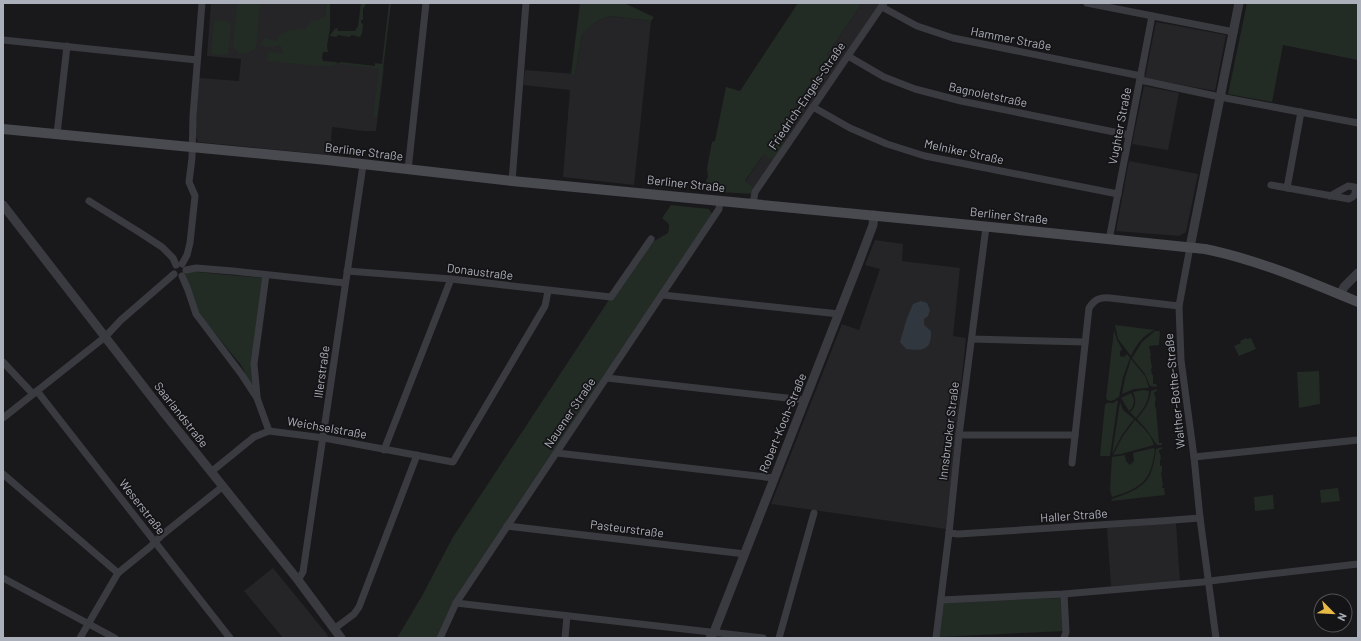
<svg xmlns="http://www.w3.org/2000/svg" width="1361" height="641" viewBox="0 0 1361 641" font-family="Barlow,sans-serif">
<rect width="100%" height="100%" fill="#19191b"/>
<!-- built -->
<g fill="#252528">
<polygon points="211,3 326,3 320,66 330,67 331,62 384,67 376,131 364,131 332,127 330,155 198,142 195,134 199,78 239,81 241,59 207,56"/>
<polygon points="859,3 882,3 755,189 745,182 764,154 785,144 776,135 828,58 827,55 861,5"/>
<polygon points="611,16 651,21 634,185 563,177 570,90 523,85 525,70 575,74 582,35 592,25 599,20"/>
<polygon points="1156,22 1226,35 1215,91 1145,78"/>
<polygon points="1144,86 1179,93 1168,150 1132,144"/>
<polygon points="1129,161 1198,174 1186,232 1179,236 1116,231"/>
<polygon points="875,240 903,244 902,261 960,268 953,336 966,338 946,529 771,504 842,324 859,330 880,269 865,265"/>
<polygon points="1176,523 1180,582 1111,586 1107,528"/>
<polygon points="273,568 326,633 329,638 283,638 244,591"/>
</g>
<!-- green -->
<g fill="#232b25">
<path d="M237 3H260L256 48C250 51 247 56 239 53L233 45Z"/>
<path d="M326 3H330V28L327 46 328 52H323L322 58 323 61 336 62 335 65H332L330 67 268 61 267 58 269 52 284 53 280 45 271 47 261 45 264 38 277 41C281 29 294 30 305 29L311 20 317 21 325 16Z"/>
<polygon points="361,3 366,3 365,6 363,9 363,20 361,20 361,22 363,25 362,34 361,34 361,36 359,37 352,35 349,37 338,35 336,37 330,36 330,35 335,29 337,28 338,31 355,31 358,26"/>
<polygon points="389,3 391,3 377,118 373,117 379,69 340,64 340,62 375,66 375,63 382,64"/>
<polygon points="580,3 624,3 654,17 651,21 611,16 599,20 592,25 582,35 575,74 571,74"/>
<polygon points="798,3 859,3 861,5 827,55 829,57 776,135 786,144 774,161 764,154 745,181 755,189 752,194 701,191 708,177 707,168 712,142 715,141 726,87 740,91"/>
<polygon points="1247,3 1358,3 1358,60 1283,45 1272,102 1228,94"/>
<polygon points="214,20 231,22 228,55 211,54"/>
<polygon points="671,205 709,209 712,214 453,602 436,638 397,638 422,596 453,537 643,248 649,247 654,241 668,233 669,229 669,224 662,218"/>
<polygon points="187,271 262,278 263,283 251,364 253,388 241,365 197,312 185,275"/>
<path d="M1115 325 1155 330C1143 335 1136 345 1131 356L1118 339Z"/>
<polygon points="1114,330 1117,340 1122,349 1120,352 1120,356 1124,357 1127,354 1130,358 1123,377 1119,397 1114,400 1110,401 1106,399"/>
<polygon points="1155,331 1160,331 1159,345 1149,346 1151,356 1150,356 1152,368 1151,369 1152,375 1153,375 1153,384 1156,384 1157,387 1150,386 1145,374 1132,358 1142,342"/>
<polygon points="1246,338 1247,339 1251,338 1256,349 1239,356 1234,346 1241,343 1240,341"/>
<polygon points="1131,359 1145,376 1149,387 1147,388 1134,389 1122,394 1125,378"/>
<polygon points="1319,371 1320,404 1299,408 1297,372"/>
<path d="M1157 389V391L1154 392 1156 401H1155V407L1156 408 1159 443H1162V445H1157L1146 429 1137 419C1144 410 1150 403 1151 391Z"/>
<path d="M1143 390 1149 391C1149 402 1143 409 1136 418L1130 412C1137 407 1136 399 1133 392Z"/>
<path d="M1131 393C1135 399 1135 406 1129 411L1121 398Z"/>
<polygon points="1118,400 1110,456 1101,456 1100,455 1105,405 1107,403 1113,403"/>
<polygon points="1120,402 1123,410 1134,419 1122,435 1112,454"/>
<path d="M1135 420C1143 427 1151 435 1154 445L1121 454 1113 455 1123 436Z"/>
<path d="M1162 447V449L1159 450V453H1160L1161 459 1160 460V466H1162V472L1161 473 1163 485 1162 486V488H1164L1165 495 1111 501 1112 499C1144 488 1152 483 1156 449Z"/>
<path d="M1153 448 1155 449C1151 481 1142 488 1112 497L1110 490 1112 457 1125 455 1126 461 1130 465 1134 461 1133 453Z"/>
<polygon points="1338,488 1340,501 1321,503 1320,490"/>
<polygon points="1273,495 1274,509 1255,511 1254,497"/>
<polygon points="1061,598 1064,631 938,637 943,602"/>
</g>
<!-- water -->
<path fill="#30373f" d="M921 301 927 303 930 310 928 316 924 319V325L931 331C932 351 922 351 906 349L900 342 907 318 913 304Z"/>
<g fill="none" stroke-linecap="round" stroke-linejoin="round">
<!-- minor -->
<g stroke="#3a3b40" stroke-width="7">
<polyline points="1087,3 1234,32"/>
<polyline points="882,7 917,26 953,38 1141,76"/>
<polyline points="3,40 197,60"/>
<polyline points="848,56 884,77 915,89 961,101 1129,135"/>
<polyline points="1140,80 1220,97 1358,123"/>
<polyline points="813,107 850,128 887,144 925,156 1118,194"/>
<polyline points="57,134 67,46"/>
<polyline points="408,170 426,3"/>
<polyline points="512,181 526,3"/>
<path d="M1271 185 1349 199C1355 197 1356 193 1355 187L1348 186 1330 196"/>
<polyline points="1287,188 1301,112"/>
<polyline points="89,201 139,232 162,247 173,258 176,265"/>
<polyline points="753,204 755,192 884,3"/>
<polyline points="1109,240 1152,16"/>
<polyline points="1190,247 1179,306 1181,360 1194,457 1200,518 1216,638"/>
<polyline points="182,264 187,255 190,243 195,196 189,182 192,158 193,116 202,3"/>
<polyline points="186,270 196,268 233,271 345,283"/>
<polyline points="347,271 451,279 611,297 651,239"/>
<polyline points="182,276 188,290 196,314 242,375 257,398 269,431"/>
<polyline points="663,295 839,314"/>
<polyline points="972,339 1085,342"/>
<polyline points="3,362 33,394"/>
<polyline points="607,378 805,400"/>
<polyline points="37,391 230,638"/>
<polyline points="257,396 254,364 266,275"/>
<polyline points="3,418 105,337 121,320 174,274"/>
<polyline points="959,435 1075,435"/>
<polyline points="384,450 451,279"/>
<polyline points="557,453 774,478"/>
<polyline points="1194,457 1358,440"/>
<path d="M1072 463 1089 308C1095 299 1100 297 1110 298L1179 306"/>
<polyline points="211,472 254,437 269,431 324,438 453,462 545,306 548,291"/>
<polyline points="3,474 118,573"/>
<polyline points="507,526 745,554"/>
<polyline points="949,533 958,534 1161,521 1200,518"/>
<polyline points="3,578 115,638"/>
<path d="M298 580 303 572C324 436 342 300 363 165"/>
<polyline points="1064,594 1066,632 1064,638"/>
<polyline points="941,600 1064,594 1203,582 1218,580 1358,564"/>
<polyline points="456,603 763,638"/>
<polyline points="334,629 354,614 359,607 417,455"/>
<polyline points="80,638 118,573 150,547 162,535 222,487"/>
<polyline points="440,638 456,603 719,209 720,200"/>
<polyline points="565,638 567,616"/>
<polyline points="779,638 814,513"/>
<polyline points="936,638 949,533 959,435 986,227"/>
</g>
<!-- tertiary -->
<g stroke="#3a3b40" stroke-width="9">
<polyline points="3,205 164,413 298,580 341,638"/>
<polyline points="1190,247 1239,3"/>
<polyline points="1340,295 1344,287 1358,273"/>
<polyline points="710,638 714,632 859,262 873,225 874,215"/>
</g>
<!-- secondary -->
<path stroke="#484a50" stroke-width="10" d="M3 129 327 160 512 181 961 224 1205 249C1258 260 1308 281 1358 302"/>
</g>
<g text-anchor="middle" stroke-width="3.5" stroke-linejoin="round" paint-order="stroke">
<!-- street labels -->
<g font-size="12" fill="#acb0ba" stroke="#141416">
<text transform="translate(1011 39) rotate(11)" y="4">Hammer Straße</text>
<text transform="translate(988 95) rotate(12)" y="4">Bagnoletstraße</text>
<text transform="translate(807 96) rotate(-56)" y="4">Friedrich-Engels-Straße</text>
<text transform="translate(1120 126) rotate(-79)" y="4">Vughter Straße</text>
<text transform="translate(364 152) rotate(7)" y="4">Berliner Straße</text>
<text transform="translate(964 152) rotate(12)" y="4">Melniker Straße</text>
<text transform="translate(686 184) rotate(6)" y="4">Berliner Straße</text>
<text transform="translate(1009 216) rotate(6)" y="4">Berliner Straße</text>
<text transform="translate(480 272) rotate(7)" y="4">Donaustraße</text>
<text transform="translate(322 372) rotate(-82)" y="4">Illerstraße</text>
<text transform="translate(1175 391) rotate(-96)" y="4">Walther-Bothe-Straße</text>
<text transform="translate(570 413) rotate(-56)" y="4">Nauener Straße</text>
<text transform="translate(181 415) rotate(52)" y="4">Saarlandstraße</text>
<text transform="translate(783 423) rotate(-68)" y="4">Robert-Koch-Straße</text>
<text transform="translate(327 428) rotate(10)" y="4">Weichselstraße</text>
<text transform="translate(949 431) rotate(-83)" y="4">Innsbrucker Straße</text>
<text transform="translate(142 507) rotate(52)" y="4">Weserstraße</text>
<text transform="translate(1074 516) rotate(-4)" y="4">Haller Straße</text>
<text transform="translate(627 529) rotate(7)" y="4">Pasteurstraße</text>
</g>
</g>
<!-- border -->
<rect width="1361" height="641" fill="none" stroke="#acb0ba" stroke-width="8"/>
<!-- north arrow -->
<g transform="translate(1333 613) rotate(114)"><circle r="19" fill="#141416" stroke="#515258"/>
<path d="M0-3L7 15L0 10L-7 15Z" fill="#e7ba45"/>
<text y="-6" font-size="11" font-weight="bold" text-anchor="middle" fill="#acb0ba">N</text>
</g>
</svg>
